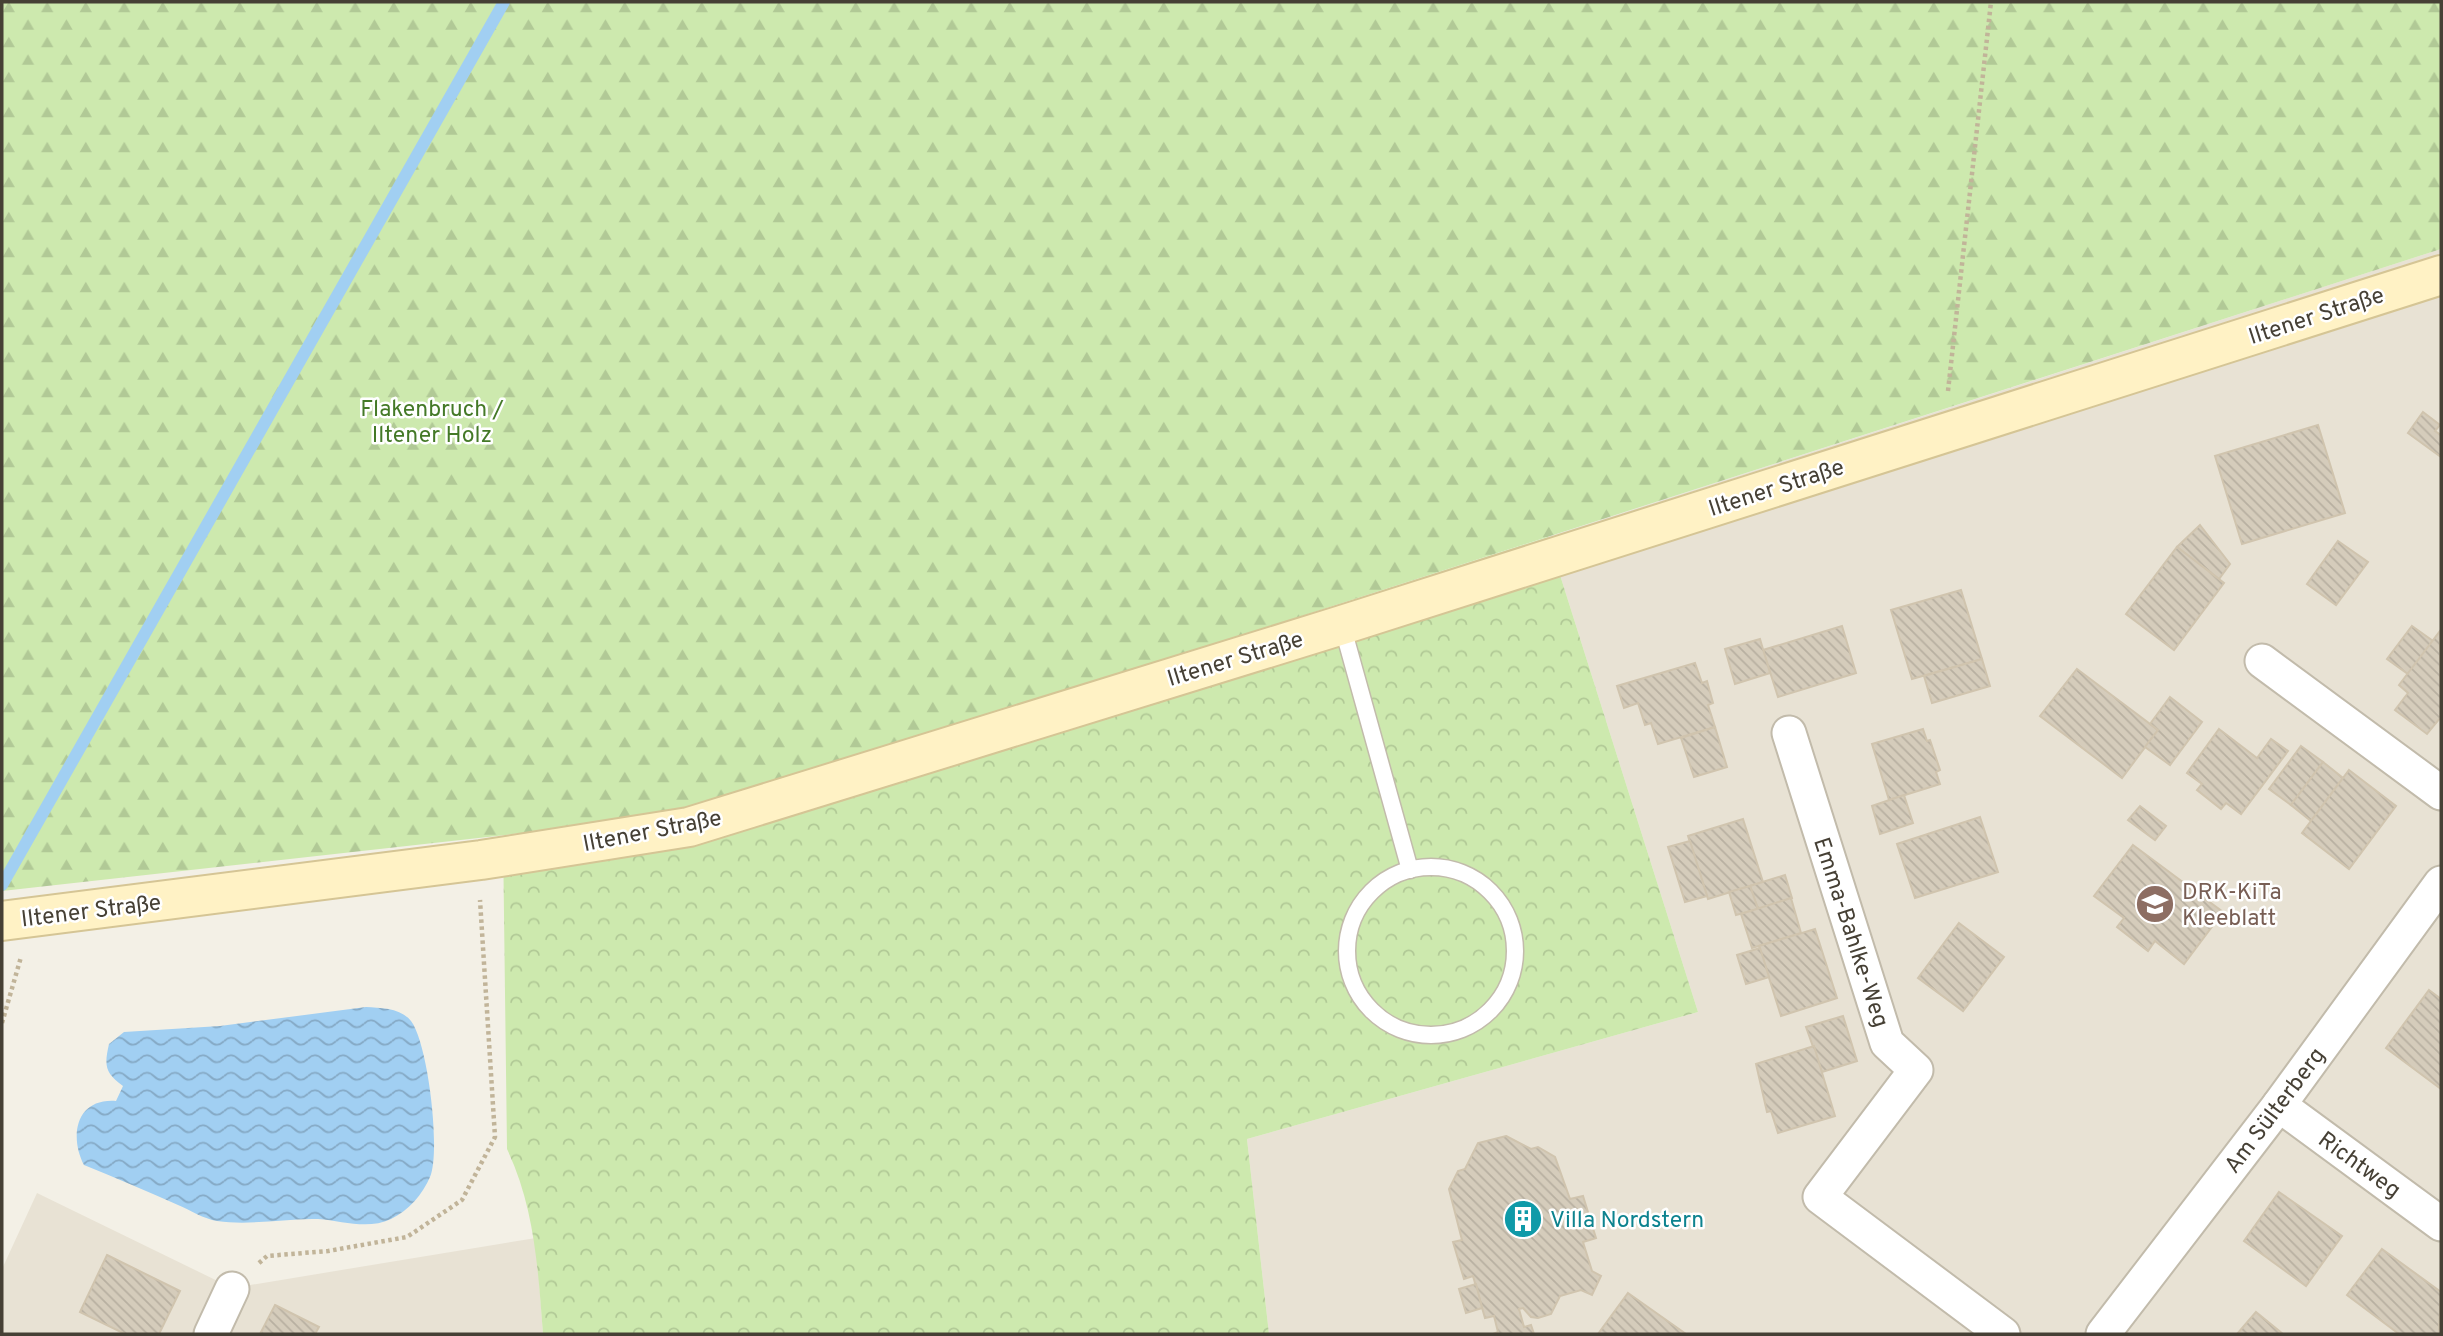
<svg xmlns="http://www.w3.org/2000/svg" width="2443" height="1336" viewBox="0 0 2443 1336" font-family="Overpass,sans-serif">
<defs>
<pattern id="forest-firs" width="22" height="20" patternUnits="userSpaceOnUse" patternTransform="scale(1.75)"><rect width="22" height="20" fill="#cde9ae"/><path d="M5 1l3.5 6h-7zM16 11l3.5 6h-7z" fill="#b1c996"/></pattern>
<pattern id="park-crowns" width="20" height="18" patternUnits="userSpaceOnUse" patternTransform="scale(1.75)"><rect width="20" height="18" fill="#cde9ae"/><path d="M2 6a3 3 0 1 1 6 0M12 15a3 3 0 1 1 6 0" fill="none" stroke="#b1c996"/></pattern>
<pattern id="water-waves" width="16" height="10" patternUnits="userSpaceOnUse" patternTransform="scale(1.75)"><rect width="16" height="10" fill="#a1cff2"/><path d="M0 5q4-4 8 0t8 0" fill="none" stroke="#85a9c5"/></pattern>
<pattern id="building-back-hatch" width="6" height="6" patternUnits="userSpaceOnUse" patternTransform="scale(1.75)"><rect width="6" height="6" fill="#d5ccbb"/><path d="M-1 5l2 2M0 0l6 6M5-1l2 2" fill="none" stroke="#b8b0a1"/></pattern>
</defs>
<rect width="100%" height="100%" fill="#f3f0e6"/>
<!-- residential -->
<g fill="#e8e2d4">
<polygon points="2441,249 2441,1334 1269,1334 1247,1139 1698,1012 1548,537"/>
<polygon points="37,1193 232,1288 536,1238 543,1334 2,1334 2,1269"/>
</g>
<!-- forest -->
<polygon fill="url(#forest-firs)" points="2,2 2441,2 2441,249 684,815 2,891"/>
<!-- park -->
<path fill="url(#park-crowns)" d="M1548 537 1698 1012 1247 1139 1269 1334H543C538 1270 535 1208 507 1149L503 836 684 815Z"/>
<!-- water -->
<path fill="url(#water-waves)" d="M366 1007C381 1008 401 1008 411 1021 428 1043 441 1151 430 1177 423 1194 408 1211 391 1219 368 1230 343 1221 318 1219 285 1218 251 1226 217 1221 204 1219 190 1210 178 1205 147 1191 116 1178 84 1165 69 1136 76 1098 116 1101L123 1086C105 1073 104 1066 109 1044L124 1032 220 1026Z"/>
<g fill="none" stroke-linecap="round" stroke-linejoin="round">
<!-- stream -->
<polyline stroke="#a1cff2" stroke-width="12" points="2,885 504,2"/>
</g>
<!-- building -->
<g fill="url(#building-back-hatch)" stroke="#d0c4ae" stroke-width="2">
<polygon points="2423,412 2440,425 2435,431 2441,435 2441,457 2408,433"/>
<polygon points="2318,425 2345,513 2242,544 2215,456"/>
<polygon points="2200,525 2230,564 2219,579 2177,547"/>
<polygon points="2338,541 2368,562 2336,605 2307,584"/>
<polygon points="2177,547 2224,583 2174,650 2126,614"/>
<polygon points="1961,590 1982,659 1912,679 1891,610"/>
<polygon points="1842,626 1856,673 1778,697 1763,650"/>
<polygon points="2412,626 2433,641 2408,674 2387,659"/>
<polygon points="2440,631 2441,717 2427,734 2395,710 2408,693 2399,685"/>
<polygon points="1760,639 1770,673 1735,684 1725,649"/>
<polygon points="1982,659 1990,686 1932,703 1924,676"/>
<polygon points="1695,663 1702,683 1707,681 1713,703 1708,705 1715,727 1658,744 1651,723 1645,725 1638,703 1624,708 1617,686"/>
<polygon points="2077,669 2158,730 2122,778 2040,716"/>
<polygon points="2170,697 2202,722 2170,765 2145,747 2158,730 2150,724"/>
<polygon points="1715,727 1727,767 1694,777 1681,738"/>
<polygon points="1923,729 1927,741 1930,740 1940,770 1936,772 1940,784 1889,800 1872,744"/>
<polygon points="2219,729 2257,758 2271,739 2288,751 2241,814 2226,803 2221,809 2197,790 2202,784 2187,773"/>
<polygon points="2301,746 2323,762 2291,805 2269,789"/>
<polygon points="2323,762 2343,778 2311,821 2291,805"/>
<polygon points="2349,770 2396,806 2349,869 2302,833"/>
<polygon points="1904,795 1913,823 1880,834 1872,806"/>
<polygon points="2140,806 2166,826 2155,840 2128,820"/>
<polygon points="1980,817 1998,872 1915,898 1897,844"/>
<polygon points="1743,819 1763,882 1708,899 1688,836"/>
<polygon points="1690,841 1707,896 1685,902 1668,847"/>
<polygon points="2133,845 2223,912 2184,964 2155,941 2148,951 2117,927 2124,918 2094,896"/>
<polygon points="1785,875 1792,898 1758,909 1750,886"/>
<polygon points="1750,886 1758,909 1736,915 1729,892"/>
<polygon points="1791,898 1801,933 1752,948 1741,914"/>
<polygon points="1959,923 2004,957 1963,1011 1918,978"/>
<polygon points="1815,929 1837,998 1781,1016 1759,946"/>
<polygon points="1760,948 1769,977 1746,984 1737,955"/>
<polygon points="2429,990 2441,999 2441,1089 2386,1048"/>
<polygon points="1843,1016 1857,1061 1822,1072 1806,1027"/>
<polygon points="1814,1046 1835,1116 1778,1133 1771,1111 1767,1112 1756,1064"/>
<polygon points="1506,1136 1531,1149 1538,1147 1555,1157 1570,1199 1583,1196 1596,1238 1583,1242 1592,1271 1601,1276 1592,1295 1581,1290 1560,1296 1551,1314 1538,1318 1531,1317 1523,1308 1519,1309 1524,1327 1531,1325 1534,1334 1493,1334 1498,1332 1494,1316 1485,1318 1473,1276 1464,1279 1453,1242 1462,1240 1449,1189 1458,1171 1465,1169 1478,1143"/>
<polygon points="2279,1192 2342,1236 2306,1286 2244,1241"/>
<polygon points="2382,1249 2441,1292 2439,1331 2441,1334 2399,1334 2347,1295"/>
<polygon points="107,1255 180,1291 159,1334 125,1334 80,1312"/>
<polygon points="1476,1284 1482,1308 1466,1313 1459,1289"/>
<polygon points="1628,1293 1686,1334 1598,1334"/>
<polygon points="275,1305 319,1327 315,1334 260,1334"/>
<polygon points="2256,1312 2283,1334 2237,1334"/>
</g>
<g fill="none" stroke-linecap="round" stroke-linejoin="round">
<!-- lane casing -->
<g stroke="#c2bbab" stroke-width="19">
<g id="lane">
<polyline points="1342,625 1410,870"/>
<circle cx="1431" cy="951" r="84"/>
</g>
</g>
<!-- street casing -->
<g stroke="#c2bbab" stroke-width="37">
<g id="street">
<polyline points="2262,661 2441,793"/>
<polyline points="1789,733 1887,1043 1916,1070 1820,1197 2003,1334"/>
<polyline points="2279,1105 2441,1224"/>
<polyline points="211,1334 232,1289"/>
<polyline points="2103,1334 2279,1105 2441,883"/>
</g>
</g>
<!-- secondary casing -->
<g stroke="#d5c595" stroke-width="42">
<polyline id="secondary" points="2,921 481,860 689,827 1342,625 2441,275"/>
</g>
<!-- path -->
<g stroke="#c1b499" stroke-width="4.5" stroke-dasharray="3.5 3.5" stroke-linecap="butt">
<polyline points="1948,391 1991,2"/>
<polyline points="2,1023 21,957"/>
<polyline points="259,1263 267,1256 328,1251 407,1237 462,1200 495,1137 480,900"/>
</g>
<!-- lane -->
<use href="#lane" stroke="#fff" stroke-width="16"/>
<!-- street -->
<use href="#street" stroke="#fff" stroke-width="33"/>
<!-- secondary -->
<use href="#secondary" stroke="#fff2c5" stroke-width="38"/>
</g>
<!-- icons -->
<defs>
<g id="school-disc" transform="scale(2.0125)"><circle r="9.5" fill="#8d6e63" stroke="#fff"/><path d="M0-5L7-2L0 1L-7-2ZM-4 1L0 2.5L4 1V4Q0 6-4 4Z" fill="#fff"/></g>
<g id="building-disc" transform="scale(2.0125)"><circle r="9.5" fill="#0f9aa8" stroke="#fff"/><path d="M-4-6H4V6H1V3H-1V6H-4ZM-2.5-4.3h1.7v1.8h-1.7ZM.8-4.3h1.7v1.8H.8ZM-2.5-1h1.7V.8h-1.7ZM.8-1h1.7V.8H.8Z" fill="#fff"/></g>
</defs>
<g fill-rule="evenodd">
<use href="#school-disc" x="2155" y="904"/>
<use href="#building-disc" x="1523" y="1219"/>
</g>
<g text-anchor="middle" stroke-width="5" stroke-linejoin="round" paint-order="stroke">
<!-- street labels -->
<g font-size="23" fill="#464035" stroke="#fff">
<text transform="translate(2316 315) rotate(-18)" y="8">Iltener Straße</text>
<text transform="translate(1776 487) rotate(-18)" y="8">Iltener Straße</text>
<text transform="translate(1235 658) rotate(-17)" y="8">Iltener Straße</text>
<text transform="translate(652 830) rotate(-11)" y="8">Iltener Straße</text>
<text transform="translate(91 910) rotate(-7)" y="8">Iltener Straße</text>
<text transform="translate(1852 932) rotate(72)" y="8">Emma-Bahlke-Weg</text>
<text transform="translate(2274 1110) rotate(-53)" y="8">Am Sülterberg</text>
<text transform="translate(2360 1164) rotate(36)" y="8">Richtweg</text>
</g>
<!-- park labels -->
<g font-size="23" fill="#447927" stroke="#fff">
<text x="432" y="416">Flakenbruch /<tspan x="432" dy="26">Iltener Holz</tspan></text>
</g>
<!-- education labels -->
<g font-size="23" fill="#785e54" stroke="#fff" text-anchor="start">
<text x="2182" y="899">DRK-KiTa<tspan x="2182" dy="26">Kleeblatt</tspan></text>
</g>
<!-- culture labels -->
<g font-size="23" fill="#0d838f" stroke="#fff" text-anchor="start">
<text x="1550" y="1227">Villa Nordstern</text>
</g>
</g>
<!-- border -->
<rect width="2443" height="1336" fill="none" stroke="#464035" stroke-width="7"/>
</svg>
